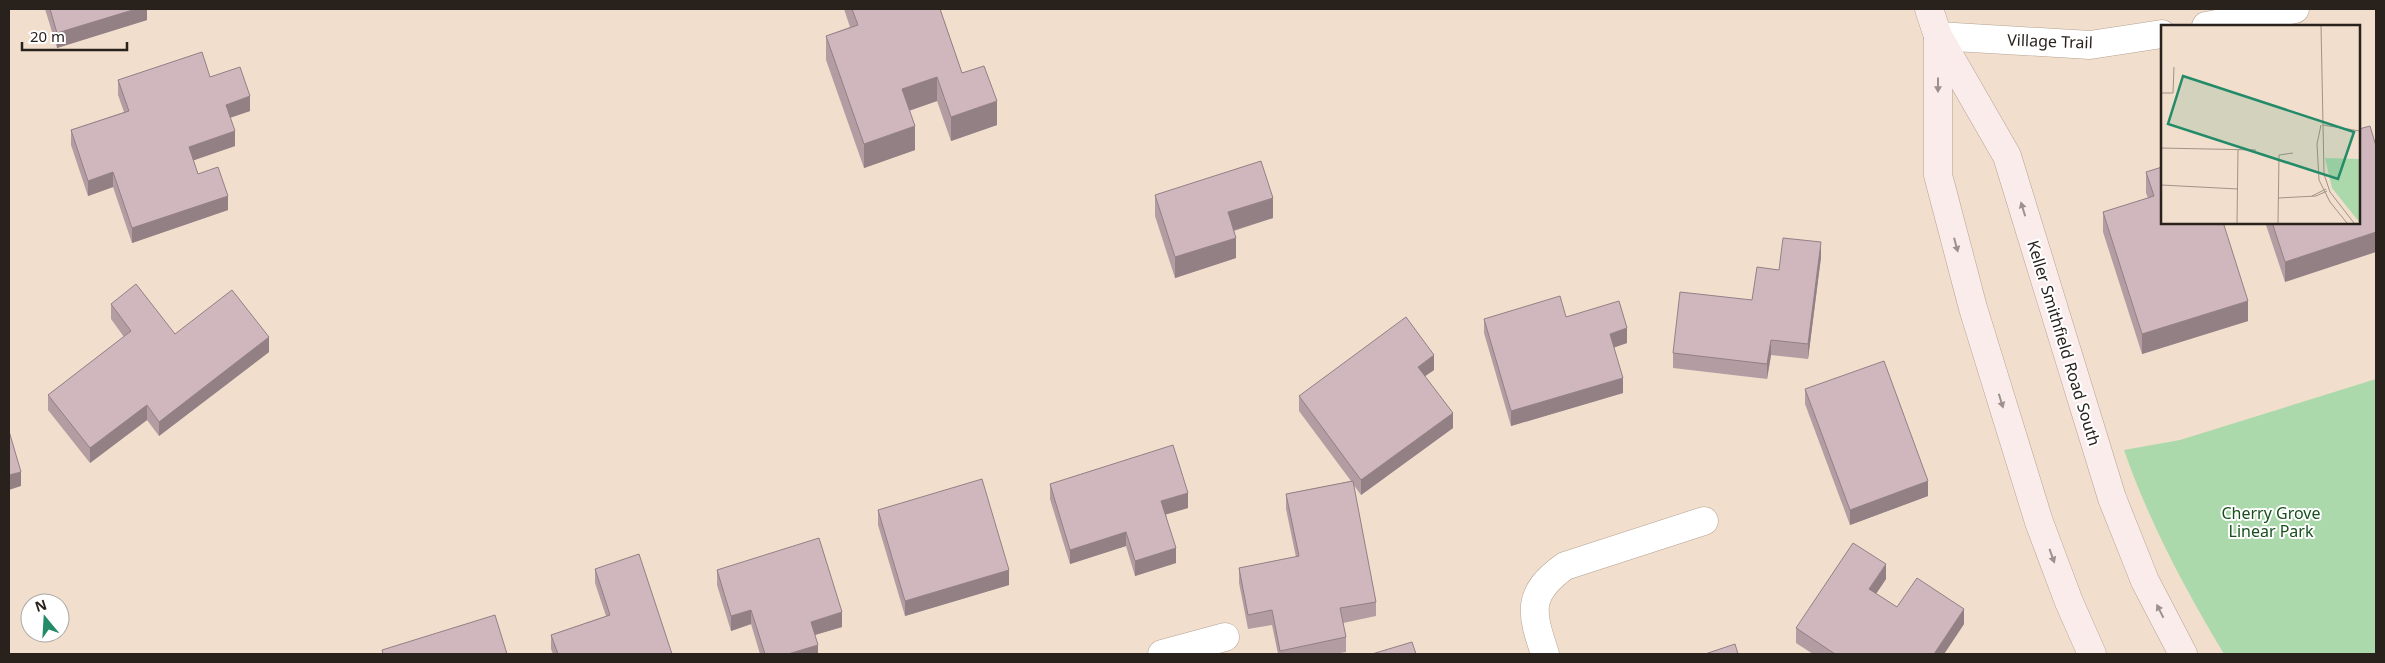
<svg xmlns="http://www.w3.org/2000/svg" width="2385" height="663" viewBox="0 0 2385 663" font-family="'Noto Sans',sans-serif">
<rect width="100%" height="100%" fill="#f1decd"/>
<!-- green -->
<path fill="#acd9ab" d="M2376 379V654H2224C2185 589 2149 522 2124 450L2180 440Z"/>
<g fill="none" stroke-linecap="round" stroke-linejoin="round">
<!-- street casing -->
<g stroke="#b4a292" stroke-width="29">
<g id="street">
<polyline points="2206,26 2295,9"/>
<polyline points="1938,36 2090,45 2162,34"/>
<polyline points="1162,654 1225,637"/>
<path d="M1545 654C1531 612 1526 594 1565 566L1704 521"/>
</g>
</g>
<!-- secondary casing -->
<g stroke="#b4a292" stroke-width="29">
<g id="secondary">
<polyline points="1929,9 1938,36 2007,156 2112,498 2145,581 2183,654"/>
<polyline points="1938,38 1938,175 1973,308 2039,522 2069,602 2092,654"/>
</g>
</g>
<!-- street -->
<use href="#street" stroke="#fff" stroke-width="28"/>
<!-- secondary -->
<use href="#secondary" stroke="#fbecec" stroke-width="28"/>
</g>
<!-- wall -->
<g fill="#b39da3">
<polygon points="45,9 147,9 147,20 57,48"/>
<polygon points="844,9 940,9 962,73 997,125 951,141 937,101 909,111 915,150 864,168 826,60 826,36 850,27"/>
<polygon points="210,77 250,111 230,118 235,146 193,160 198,174 228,210 132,243 113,187 88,196 71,145 71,130 124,112 118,95 118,80"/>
<polygon points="2146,172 2248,321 2142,354 2103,232 2103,212 2148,198 2146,193"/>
<polygon points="1155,195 1273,218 1234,231 1236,258 1175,278 1155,216"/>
<polygon points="2265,222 2359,222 2285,282"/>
<polygon points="1821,257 1808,359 1771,355 1767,379 1673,368 1673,353 1752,300 1779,270"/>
<polygon points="111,304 175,334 269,352 159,436 147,420 90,463 48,410 48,395 124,337 111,319"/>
<polygon points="1566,317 1627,343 1614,347 1623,393 1511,426 1484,333 1484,319"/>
<polygon points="1434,370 1425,376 1453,428 1361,495 1353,484 1376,602 1376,616 1343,623 1346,637 1346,652 1335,654 1278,654 1272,625 1248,629 1239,583 1239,568 1296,557 1286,509 1286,494 1351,481 1299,411 1299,396"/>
<polygon points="1805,389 1928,496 1850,525 1805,404"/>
<polygon points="1050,484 1188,508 1166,514 1176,563 1135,576 1126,546 1070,564 1050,499"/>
<polygon points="878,510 1009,585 905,616 878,525"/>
<polygon points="595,569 672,654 553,654 551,649 551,635 606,616 595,583"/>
<polygon points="717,570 842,627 815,635 818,654 760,654 751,624 731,631 717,585"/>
<polygon points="1886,579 1876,594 1897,607 1964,624 1944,654 1813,654 1796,643 1796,628"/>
</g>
<!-- shaded-wall -->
<g fill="#928085">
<polygon points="136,9 147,9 147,20 57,48 57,33"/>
<polygon points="937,77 937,101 902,113 902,89"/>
<polygon points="250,96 250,111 226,119 226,105"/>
<polygon points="997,101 997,125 951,141 951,117"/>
<polygon points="915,126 915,150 864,168 864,144"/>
<polygon points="235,131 235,146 189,162 189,147"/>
<polygon points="113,172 113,187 88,196 88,181"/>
<polygon points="228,196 228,210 132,243 132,228"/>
<polygon points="1273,198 1273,218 1228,232 1228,212"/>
<polygon points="2376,232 2376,252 2285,282 2285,262"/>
<polygon points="1236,238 1236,258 1175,278 1175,257"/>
<polygon points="1821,242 1821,257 1808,359 1808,344"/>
<polygon points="2248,301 2248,321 2142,354 2142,334"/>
<polygon points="1627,328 1627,343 1610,349 1610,334"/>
<polygon points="269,337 269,352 159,436 159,422"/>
<polygon points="1771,340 1771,355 1767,379 1767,364"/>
<polygon points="1434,355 1434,370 1418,381 1418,367"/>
<polygon points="1623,378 1623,393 1511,426 1511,411"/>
<polygon points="147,405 147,420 90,463 90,448"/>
<polygon points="1453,413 1453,428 1361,495 1361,480"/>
<polygon points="21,472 21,486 9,490 9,475"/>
<polygon points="1928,481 1928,496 1850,525 1850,510"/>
<polygon points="1188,493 1188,508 1161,516 1161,501"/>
<polygon points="1126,532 1126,546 1070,564 1070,550"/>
<polygon points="1176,548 1176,563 1135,576 1135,561"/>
<polygon points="1886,564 1886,579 1869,604 1869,589"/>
<polygon points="1009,570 1009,585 905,616 905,601"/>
<polygon points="1964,609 1964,624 1944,654 1934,654"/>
<polygon points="751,610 751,624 731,631 731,616"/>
<polygon points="842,612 842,627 811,636 811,622"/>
<polygon points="818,645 818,654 788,654"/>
</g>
<!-- building -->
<g fill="#d0b7be" stroke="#928085">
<polygon points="50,9 136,9 57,33"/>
<polygon points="852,9 940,9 962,73 984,66 997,101 951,117 937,77 902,89 915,126 864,144 826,36 858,25"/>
<polygon points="202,52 210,77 240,67 250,96 226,105 235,131 189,147 198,174 218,167 228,196 132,228 113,172 88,181 71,130 129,111 118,80"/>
<polygon points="2370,126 2376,146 2376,232 2285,262 2272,222 2359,222 2359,129"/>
<polygon points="1261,161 1273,198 1228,212 1236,238 1175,257 1155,195"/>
<polygon points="2162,167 2162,222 2223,222 2248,301 2142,334 2103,212 2154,196 2146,172"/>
<polygon points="1783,238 1821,242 1808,344 1771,340 1767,364 1673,353 1680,292 1752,300 1757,267 1779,270"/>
<polygon points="136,284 175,334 232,290 269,337 159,422 147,405 90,448 48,395 131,331 111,304"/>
<polygon points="1560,296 1566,317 1619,301 1627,328 1610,334 1623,378 1511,411 1484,319"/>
<polygon points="1406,317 1434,355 1418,367 1453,413 1361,480 1299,396"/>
<polygon points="1884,361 1928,481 1850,510 1805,389"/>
<polygon points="9,431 21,472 9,475"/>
<polygon points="1173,445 1188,493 1161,501 1176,548 1135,561 1126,532 1070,550 1050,484"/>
<polygon points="982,479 1009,570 905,601 878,510"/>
<polygon points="1353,481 1376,602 1340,608 1346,637 1280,651 1272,610 1248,615 1239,568 1299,556 1286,494"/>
<polygon points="819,538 842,612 811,622 818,645 788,654 765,654 751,610 731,616 717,570"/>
<polygon points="1853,543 1886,564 1869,589 1897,607 1917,578 1964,609 1934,654 1835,654 1796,628"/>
<polygon points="639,554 672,654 558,654 551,635 610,615 595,569"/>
<polygon points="495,615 507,654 383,654 382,650"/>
<polygon points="1412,642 1416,654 1372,654"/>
<polygon points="1735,644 1738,654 1705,654"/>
</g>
<!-- one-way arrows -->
<defs><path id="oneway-solid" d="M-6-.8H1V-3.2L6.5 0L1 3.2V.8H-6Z" transform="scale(1.25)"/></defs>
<g fill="#9c918e">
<use href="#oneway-solid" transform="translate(1938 85) rotate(90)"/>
<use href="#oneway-solid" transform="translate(2023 209) rotate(-107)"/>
<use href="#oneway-solid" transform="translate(1956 245) rotate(75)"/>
<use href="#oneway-solid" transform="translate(2001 401) rotate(73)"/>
<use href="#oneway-solid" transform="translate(2052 556) rotate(70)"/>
<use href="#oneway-solid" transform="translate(2160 611) rotate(-117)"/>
</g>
<g text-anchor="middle" stroke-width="4" stroke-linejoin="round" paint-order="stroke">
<!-- street labels -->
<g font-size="16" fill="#29221c" stroke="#fff">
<text transform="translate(2050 41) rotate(2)" y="6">Village Trail</text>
<text transform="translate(2064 343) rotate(73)" y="6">Keller Smithfield Road South</text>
</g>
<!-- park labels -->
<g font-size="16" fill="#174f1b" stroke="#fff">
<text x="2271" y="519">Cherry Grove<tspan x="2271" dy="18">Linear Park</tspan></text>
</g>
</g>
<!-- overview -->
<g transform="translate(2161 25)">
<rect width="199" height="199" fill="#f1decd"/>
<path d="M164 133 199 134V198L171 163Z" fill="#acd9ab"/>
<path fill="none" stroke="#a19386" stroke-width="1" d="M160 0 163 149 169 167 193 198M0 68H12L13 42M160 100 156 119 158 155 169 177 186 198M162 100 199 106M0 123 95 125M0 160 77 164M151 171 165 164M117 173 155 171 166 166M76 198 77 125M117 198 118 130 132 128"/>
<path fill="#238b68" fill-opacity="0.15" stroke="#238b68" stroke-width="2.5" d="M22 51 193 107 177 154 7 99Z"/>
<rect width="199" height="199" fill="none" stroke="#29221c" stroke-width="2.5"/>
</g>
<!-- border -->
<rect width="2385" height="663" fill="none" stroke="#29221c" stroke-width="20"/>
<!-- north arrow -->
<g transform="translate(45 618) rotate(342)"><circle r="24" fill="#ffffff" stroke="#a9a7a4"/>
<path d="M0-4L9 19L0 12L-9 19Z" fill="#238b68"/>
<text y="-8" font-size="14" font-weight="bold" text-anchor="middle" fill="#29221c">N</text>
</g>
<!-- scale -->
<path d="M22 42v8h105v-8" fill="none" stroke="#29221c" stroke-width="2.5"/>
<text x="30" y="42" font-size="15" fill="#29221c" stroke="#ffffff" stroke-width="4" paint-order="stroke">20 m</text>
</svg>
